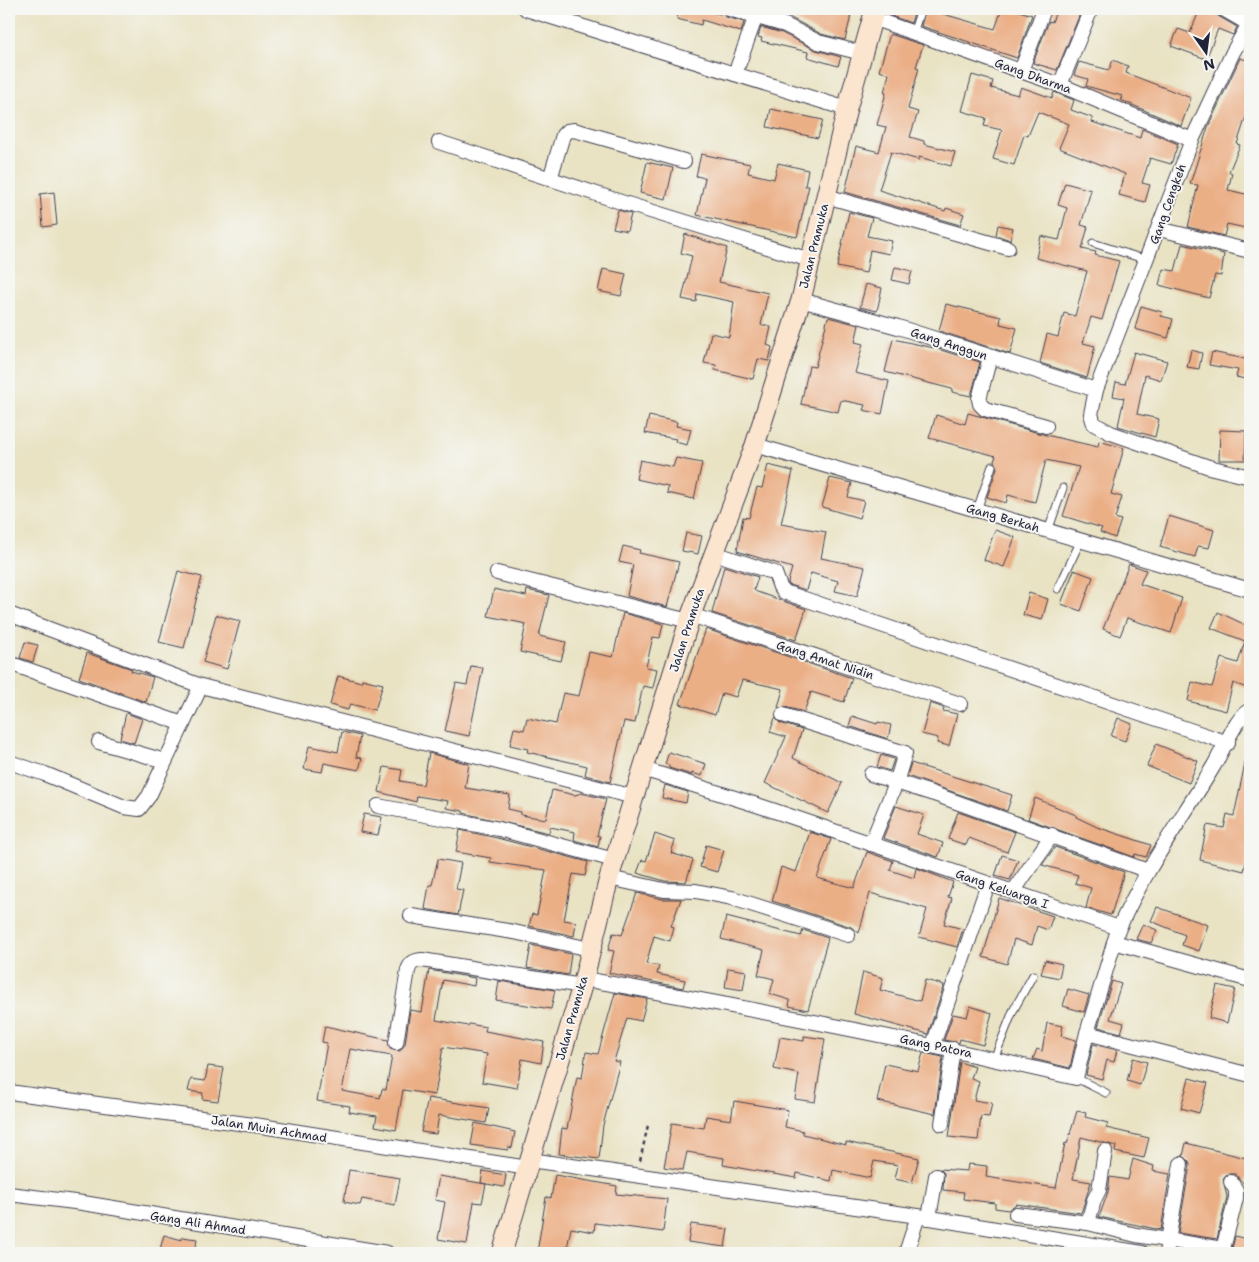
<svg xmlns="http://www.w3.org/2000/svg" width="1259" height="1262" viewBox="0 0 1259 1262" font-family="'Shantell Sans',sans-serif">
<rect width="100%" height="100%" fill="#f6f6f2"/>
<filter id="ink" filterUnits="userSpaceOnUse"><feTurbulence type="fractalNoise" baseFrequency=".02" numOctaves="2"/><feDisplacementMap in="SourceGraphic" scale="10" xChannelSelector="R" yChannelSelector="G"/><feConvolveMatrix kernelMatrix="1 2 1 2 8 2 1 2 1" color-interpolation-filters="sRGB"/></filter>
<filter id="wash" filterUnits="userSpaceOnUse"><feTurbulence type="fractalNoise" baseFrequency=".0096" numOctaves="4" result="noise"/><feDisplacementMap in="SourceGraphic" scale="20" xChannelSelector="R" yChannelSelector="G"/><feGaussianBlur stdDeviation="1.12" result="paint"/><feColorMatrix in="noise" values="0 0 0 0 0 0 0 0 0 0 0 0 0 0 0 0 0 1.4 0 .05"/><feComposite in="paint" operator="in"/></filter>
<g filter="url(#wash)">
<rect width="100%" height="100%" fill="#e9e3c4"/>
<g id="blocks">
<!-- building -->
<g fill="#ebaf86" fill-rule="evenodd">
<polygon points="679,9 696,9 720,14 721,12 726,17 744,22 741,32 702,20 701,25 677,19"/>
<polygon points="760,9 807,9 824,13 825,9 851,9 850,20 845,40 821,34 789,17"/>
<polygon points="893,9 915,9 911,23 891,16"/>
<polygon points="926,9 995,29 1002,9 1013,9 1032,15 1017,58 921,26"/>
<polygon points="1053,9 1082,9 1057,70 1033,63 1049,21 1052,22 1055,14 1052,13"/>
<polygon points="1200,9 1214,9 1218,16 1237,27 1233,35 1218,29 1206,59 1171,46 1178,29 1190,33"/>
<polygon points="761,27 782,33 816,50 841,57 838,66 807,57 808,52 761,41 762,38 758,37"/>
<polygon points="890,34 923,45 916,67 919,68 908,109 918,112 910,137 924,141 924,144 955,152 951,166 919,157 919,160 891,152 879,190 945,211 946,208 964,214 960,225 845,192 856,146 879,152 886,127 877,125 886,93 884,92 889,74 879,71"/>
<polygon points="1240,58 1250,61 1250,104 1237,144 1240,145 1229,172 1232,173 1228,190 1250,195 1250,229 1227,224 1224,236 1188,227 1198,185 1190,184 1208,127"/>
<polygon points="1113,60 1128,66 1126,73 1191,98 1181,126 1121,100 1122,96 1086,86 1088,79 1074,75 1079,62 1109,70"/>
<polygon points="972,75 993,81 991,88 1018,95 1021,87 1052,98 1054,92 1074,100 1071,110 1093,118 1092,122 1140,138 1142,129 1178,144 1171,164 1150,158 1142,183 1150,185 1145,202 1119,195 1125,174 1059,148 1069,124 1038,112 1028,136 1024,135 1014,165 993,159 1002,130 984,126 986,118 962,111"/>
<polygon points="771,109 823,120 818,138 767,127"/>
<polygon points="701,154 750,164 748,173 774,179 778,163 808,170 805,186 809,186 797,237 697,215 705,178 696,176"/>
<polygon points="647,162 673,168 666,199 640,193"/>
<polygon points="1065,183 1091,190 1081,225 1088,227 1082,249 1096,252 1095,255 1119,261 1102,320 1091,317 1083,343 1095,346 1087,378 1040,363 1047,334 1058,337 1064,313 1075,316 1087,271 1036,258 1041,236 1059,240 1067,208 1058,205"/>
<polygon points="54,192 57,225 43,227 40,194"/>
<polygon points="618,210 631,214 627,231 613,228"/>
<polygon points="849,212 872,218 867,236 892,241 889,254 870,250 866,273 837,267"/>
<polygon points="998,225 1013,228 1010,240 996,235"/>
<polygon points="685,234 727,248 719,282 768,293 761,325 771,327 767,345 772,347 769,361 758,359 753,379 715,370 716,365 704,363 711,333 729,337 734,302 697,294 696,302 682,299 692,256 681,253"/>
<polygon points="1182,244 1224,254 1221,276 1215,275 1209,298 1159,285 1163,269 1175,271"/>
<polygon points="895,267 912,271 909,284 892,280"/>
<polygon points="603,269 626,274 621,296 598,291"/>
<polygon points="866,284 882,288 877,311 860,307"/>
<polygon points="946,304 1001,317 1000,324 1017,328 1010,354 939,331"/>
<polygon points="1141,306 1162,312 1161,316 1173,319 1168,338 1135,329"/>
<polygon points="828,317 859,325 855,342 863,344 855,373 889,381 882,414 863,410 865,405 841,400 838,412 801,404 809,366 815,367"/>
<polygon points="893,339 934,348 980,362 971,396 952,392 952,389 885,372"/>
<polygon points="1191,350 1202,353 1199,369 1187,367"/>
<polygon points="1134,352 1167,361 1161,380 1145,375 1137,414 1159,419 1155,437 1118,426 1124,398 1113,396 1116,382 1125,384"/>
<polygon points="1212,352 1250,360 1250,380 1236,377 1238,370 1209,365"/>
<polygon points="968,413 1046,435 1098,447 1099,441 1124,448 1111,494 1122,497 1115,518 1121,520 1115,538 1100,532 1102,528 1063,516 1079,467 1046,460 1035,502 1008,495 1006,503 987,497 997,468 994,461 996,456 929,438 936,415 965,424"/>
<polygon points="649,416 677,422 676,426 691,429 687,445 675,442 676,439 645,433"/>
<polygon points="1220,430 1246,431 1245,460 1219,460"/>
<polygon points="676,458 702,463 694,499 667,493 668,486 636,479 640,460 673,467"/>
<polygon points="768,465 793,471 781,524 826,532 821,558 865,567 857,596 835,591 838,581 811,573 806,590 789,585 788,582 792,568 737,551 743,517 749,518 757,487 762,488"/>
<polygon points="830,478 852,483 848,497 864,501 859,518 822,507"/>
<polygon points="1169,516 1214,530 1209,548 1198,546 1195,557 1160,547"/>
<polygon points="995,530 1015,537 1004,567 984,560"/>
<polygon points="686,533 702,536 698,554 682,551"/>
<polygon points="623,546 640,550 639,553 679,562 667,607 627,596 633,565 619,562"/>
<polygon points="1129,564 1146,570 1140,584 1182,598 1171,633 1127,618 1120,636 1103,629"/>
<polygon points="724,566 758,577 754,590 757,592 806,609 796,640 712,613"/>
<polygon points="1074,570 1093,577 1081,611 1061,604"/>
<polygon points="178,571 202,577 184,648 159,642"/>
<polygon points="494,589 526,596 527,590 549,595 539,636 566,642 561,661 520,652 526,624 488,616"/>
<polygon points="1029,593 1048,599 1042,620 1023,615"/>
<polygon points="1218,612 1250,627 1250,689 1233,683 1226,711 1188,701 1192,682 1212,687 1221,658 1238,663 1245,641 1211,628"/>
<polygon points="623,613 663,624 660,638 653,637 646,667 657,669 653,688 643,686 635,723 624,721 610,782 585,775 587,766 527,752 528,749 510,745 514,728 524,730 527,718 556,724 563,693 579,696 589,652 613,657"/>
<polygon points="216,615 240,621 227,669 203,662"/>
<polygon points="706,629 852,678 844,702 811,692 804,712 785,707 778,708 783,689 742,680 736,697 722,693 715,715 680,704"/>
<polygon points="25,642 38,645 33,662 20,658"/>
<polygon points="87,653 132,669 131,671 153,677 146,702 79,678"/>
<polygon points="471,666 483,668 469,736 445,731 456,683 467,685"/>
<polygon points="338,676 361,682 362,679 383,684 375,710 350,704 348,710 330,705"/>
<polygon points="930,703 944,708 943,711 957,714 949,746 937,743 938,738 922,734"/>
<polygon points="126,713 142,719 134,743 120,739"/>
<polygon points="852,716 877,724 878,722 891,725 888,739 849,726"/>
<polygon points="775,718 780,723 802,730 793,758 842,783 828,813 765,783 786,737 770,732"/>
<polygon points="1118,718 1132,724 1125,741 1111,736"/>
<polygon points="342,732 360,736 356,757 362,758 359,770 324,763 322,772 304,769 309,746 338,752"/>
<polygon points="1156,744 1198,761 1189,783 1147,766"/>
<polygon points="669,752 706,764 702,776 692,773 692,775 669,768 669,765 665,764"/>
<polygon points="429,753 469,764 465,788 510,795 508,809 521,812 521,815 546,819 552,790 575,795 581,793 606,799 597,836 600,836 598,847 574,840 575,832 550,827 549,833 463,813 463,811 446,808 448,801 417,796 416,802 379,792 384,767 402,770 400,781 423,785"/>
<polygon points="881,755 894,759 890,771 877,767"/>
<polygon points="911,763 1012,795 1007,811 907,776"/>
<polygon points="1245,763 1250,764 1250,844 1244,871 1200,860 1207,825 1224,828 1227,814 1234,816"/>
<polygon points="665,785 688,792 686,803 662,798"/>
<polygon points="1035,798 1076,815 1076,817 1097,827 1151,845 1147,855 1146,857 1135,854 1134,857 1028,819"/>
<polygon points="896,806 924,815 917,834 943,843 938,857 883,838"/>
<polygon points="958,812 1015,832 1007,852 969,838 966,845 948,839"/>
<polygon points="364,814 382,817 378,835 360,832"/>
<polygon points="460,830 497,838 588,862 585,876 573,874 564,920 576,922 574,936 529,926 532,914 537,915 546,870 490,862 491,858 456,852"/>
<polygon points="810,832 831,839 817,878 854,888 867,852 893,861 890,870 914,878 916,868 953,882 948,897 952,898 944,924 963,929 957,947 919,937 927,909 870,893 859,933 851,927 772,901 781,867 796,872"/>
<polygon points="655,834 675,841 671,853 693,860 686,882 665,881 637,873 642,860 646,861"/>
<polygon points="706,845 724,850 717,872 700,867"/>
<polygon points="1055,847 1124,872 1111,915 1086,908 1091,888 1075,883 1078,875 1042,865"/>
<polygon points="1002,855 1018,860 1010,880 995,876"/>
<polygon points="438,859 461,863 456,889 463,890 458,915 425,909 429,885 432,885"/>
<polygon points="637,893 662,899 681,899 671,926 674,927 670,941 654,936 646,964 659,966 657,974 685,980 683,988 609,973 614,951 608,950 613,933 622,935"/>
<polygon points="999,898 1053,916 1048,930 1037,926 1032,945 1014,939 1007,964 983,957"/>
<polygon points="1157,907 1208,925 1199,951 1182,945 1185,935 1151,921"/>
<polygon points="726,917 801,936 803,930 828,938 808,1010 789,1006 790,1000 770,994 774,979 758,975 764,950 721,939"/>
<polygon points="1143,924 1157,930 1151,943 1136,939"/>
<polygon points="531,945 571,954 568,975 527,968"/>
<polygon points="1045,960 1062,964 1059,978 1041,974"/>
<polygon points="728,968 746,971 743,990 725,987"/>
<path d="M429 970 475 978 474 986 443 980 436 1020 468 1026 469 1024 486 1027 485 1031 544 1042 541 1063 522 1059 517 1088 482 1082 487 1054 443 1047 435 1095 403 1090 396 1130 375 1126 377 1116 349 1112 350 1106 317 1101 327 1043 322 1042 325 1026 388 1040 390 1049 400 1051 405 1044 410 1010 422 1012ZM350 1049 392 1056 386 1090 382 1089 380 1098 342 1091Z"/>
<polygon points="863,972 883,978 880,990 920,1001 925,980 944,985 928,1034 854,1014"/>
<polygon points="499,981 555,990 551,1009 496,1000"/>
<polygon points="1112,981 1121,984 1110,1019 1124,1023 1121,1033 1098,1027"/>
<polygon points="1217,985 1235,989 1227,1023 1209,1018"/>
<polygon points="1068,989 1089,995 1084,1012 1063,1006"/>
<polygon points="615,993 647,999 641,1021 627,1018 614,1061 620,1062 603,1125 599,1159 559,1154 562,1128 567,1129 577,1077 582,1078 586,1052 598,1054"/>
<polygon points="970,1006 992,1013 983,1045 960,1039 959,1043 944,1040 953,1014 967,1017"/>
<polygon points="1047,1023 1063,1026 1061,1036 1076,1040 1070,1068 1033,1059 1037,1049 1042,1051"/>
<polygon points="804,1036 825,1039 815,1102 795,1099 799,1074 774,1069 780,1037 804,1041"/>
<polygon points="1093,1044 1117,1050 1114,1062 1107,1060 1102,1079 1086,1075"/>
<polygon points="923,1053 943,1057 935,1114 877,1101 885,1064 918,1071"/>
<polygon points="1133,1058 1147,1062 1140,1085 1127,1081"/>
<polygon points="960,1062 975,1067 971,1078 979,1081 974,1100 992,1103 989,1117 981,1116 978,1140 949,1137"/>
<polygon points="208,1066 224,1068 218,1101 202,1099 203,1093 188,1091 191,1079 205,1081"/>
<polygon points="1189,1078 1208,1083 1199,1113 1181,1108"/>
<polygon points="428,1098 489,1108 486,1123 439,1115 436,1134 421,1132"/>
<polygon points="734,1101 788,1110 785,1127 803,1131 803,1134 846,1145 846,1142 919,1158 912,1183 895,1179 898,1165 874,1161 870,1178 833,1170 831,1181 797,1173 796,1178 723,1165 724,1158 687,1152 683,1170 664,1167 672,1123 704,1128 706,1116 731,1120"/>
<polygon points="1077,1111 1086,1113 1085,1117 1108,1123 1106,1128 1149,1138 1144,1158 1115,1152 1116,1146 1081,1137 1073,1179 1091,1182 1081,1213 1016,1204 1008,1210 995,1208 995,1203 963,1199 964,1192 943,1190 944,1173 940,1169 967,1171 968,1164 987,1166 986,1177 1056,1188 1065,1143 1067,1144"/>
<polygon points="475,1123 515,1132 512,1148 508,1147 508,1150 471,1145"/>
<polygon points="1186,1143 1250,1159 1250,1178 1246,1177 1244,1184 1235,1174 1227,1174 1223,1178 1227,1197 1217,1239 1178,1233 1190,1165 1189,1161 1183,1156"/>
<polygon points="1133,1159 1154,1166 1153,1171 1170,1174 1161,1230 1099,1217 1108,1192 1110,1177 1128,1180"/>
<polygon points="349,1170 400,1178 395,1205 362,1199 360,1205 344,1202"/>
<polygon points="483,1171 506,1175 504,1187 481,1183"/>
<polygon points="555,1175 617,1186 616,1194 667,1199 663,1232 595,1223 594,1232 571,1228 566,1253 537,1253 546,1197 551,1198"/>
<polygon points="439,1176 486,1184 482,1203 474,1202 467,1244 438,1239 445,1202 435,1200"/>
<polygon points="691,1224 728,1229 725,1247 688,1242"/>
<polygon points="164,1235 182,1240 182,1237 197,1239 195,1253 159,1253"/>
<polygon points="1235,1236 1250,1240 1250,1253 1231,1253"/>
</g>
</g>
</g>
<g filter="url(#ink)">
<use href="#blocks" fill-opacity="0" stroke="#403f50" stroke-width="1"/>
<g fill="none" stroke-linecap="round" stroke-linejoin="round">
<!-- lane casing -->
<g stroke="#403f50" stroke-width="9">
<g id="lane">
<polyline points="913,33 921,9"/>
<polyline points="1093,243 1147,260"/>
<polyline points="977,510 992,466"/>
<polyline points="1048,531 1063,488"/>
<polyline points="1058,589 1081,540"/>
<polyline points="994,1059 1013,1011 1033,975"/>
<polyline points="1076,1078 1106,1093"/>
</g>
</g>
<!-- street casing -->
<g stroke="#403f50" stroke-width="16">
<g id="street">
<polyline points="526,9 847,109"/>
<polyline points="729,9 785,25 818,42 862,53"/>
<polyline points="1223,9 1249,24"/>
<polyline points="872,18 1060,85 1192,140"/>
<polyline points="1250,22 1233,52 1192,140 1096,390 1091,414 1094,424 1111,433 1209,467 1250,477"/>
<polyline points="1021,71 1044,9"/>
<polyline points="735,74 756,16"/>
<polyline points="1060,85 1091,9"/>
<polyline points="439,142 624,203 810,260"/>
<polyline points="550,179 563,135 567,131 574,130 684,161"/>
<polyline points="826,196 1008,248"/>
<polyline points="1159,229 1250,251"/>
<polyline points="801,300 898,327 1096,390"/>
<polyline points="990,357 979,399 980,404 985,409 1046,426"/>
<polyline points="755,445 1250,590"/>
<polyline points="714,553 775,573 780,587 784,592 1228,743"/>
<polyline points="497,573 689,621"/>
<polyline points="9,614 201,686 634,797"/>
<polyline points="691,615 960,704"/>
<polyline points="9,663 183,724"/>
<polyline points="783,715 905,753 896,783 871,844"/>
<polyline points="99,742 165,761"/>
<polyline points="9,762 45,774 124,807 139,809 149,796 201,686"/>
<path d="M643 769 763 807 1119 928C1144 871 1181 820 1213 767 1223 751 1235 718 1250 710"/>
<polyline points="871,774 934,794 1148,871"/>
<polyline points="378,806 499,829 614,860"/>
<polyline points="609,878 664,890 696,891 732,898 848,935"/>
<polyline points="1013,892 1052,835"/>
<polyline points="411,916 514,932 590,949"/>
<polyline points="1114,942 1250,980"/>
<path d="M584 979C749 1008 913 1040 1076 1078L1087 1033 1250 1075"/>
<polyline points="1087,1033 1117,933"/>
<path d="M396 1043 408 970C411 962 414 961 422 960L582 986"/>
<polyline points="933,1045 988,884"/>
<polyline points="9,1092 261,1126 528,1168"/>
<polyline points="942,1124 953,1049"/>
<polyline points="530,1160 918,1216 1142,1253"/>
<polyline points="9,1194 83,1203 387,1253"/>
<polyline points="1016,1214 1088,1223 1136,1235 1223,1249"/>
<polyline points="929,1218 936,1176"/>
<polyline points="1088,1223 1094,1200 1099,1190 1105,1151"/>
<polyline points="906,1253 918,1216"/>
<polyline points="1166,1253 1181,1164"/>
<polyline points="1222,1253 1236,1198 1236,1190 1231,1182"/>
</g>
</g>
<!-- secondary casing -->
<g stroke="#403f50" stroke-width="21">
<polyline id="secondary" points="502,1253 582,986 609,878 634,797 691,615 755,445 801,300 847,109 875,9"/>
</g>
<!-- path -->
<polyline stroke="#403f50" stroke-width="2.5" stroke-dasharray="4 4" stroke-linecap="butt" points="640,1161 648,1125"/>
<!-- lane -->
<use href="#lane" stroke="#fff" stroke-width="7"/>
<!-- street -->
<use href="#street" stroke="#fff" stroke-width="14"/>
<!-- secondary -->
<use href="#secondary" stroke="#fce5cf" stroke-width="19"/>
</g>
</g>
<g text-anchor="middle" stroke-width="4" stroke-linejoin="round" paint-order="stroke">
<!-- street labels -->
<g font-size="12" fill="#22223b" stroke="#f6f6f2">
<text transform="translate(1033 76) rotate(20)" y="4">Gang Dharma</text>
<text transform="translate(1168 204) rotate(-70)" y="4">Gang Cengkeh</text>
<text transform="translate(814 246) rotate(-76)" y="4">Jalan Pramuka</text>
<text transform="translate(949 344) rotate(18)" y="4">Gang Anggun</text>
<text transform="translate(1003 518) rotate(16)" y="4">Gang Berkah</text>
<text transform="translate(687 630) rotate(-72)" y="4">Jalan Pramuka</text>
<text transform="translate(825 660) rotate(18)" y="4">Gang Amat Nidin</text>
<text transform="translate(1002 889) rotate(19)" y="4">Gang Keluarga I</text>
<text transform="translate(572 1018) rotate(-74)" y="4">Jalan Pramuka</text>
<text transform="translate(936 1046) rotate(12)" y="4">Gang Patora</text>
<text transform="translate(269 1129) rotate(9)" y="4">Jalan Muin Achmad</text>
<text transform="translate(198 1223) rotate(9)" y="4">Gang Ali Ahmad</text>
</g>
</g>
<!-- margin -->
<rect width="1259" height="1262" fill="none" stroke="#f6f6f2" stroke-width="30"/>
<!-- north arrow -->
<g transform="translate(1206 52) rotate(166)" stroke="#f6f6f2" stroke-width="4" paint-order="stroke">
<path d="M0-4L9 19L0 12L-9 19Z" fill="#22223b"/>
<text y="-8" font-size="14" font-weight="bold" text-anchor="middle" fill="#22223b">N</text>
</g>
</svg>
